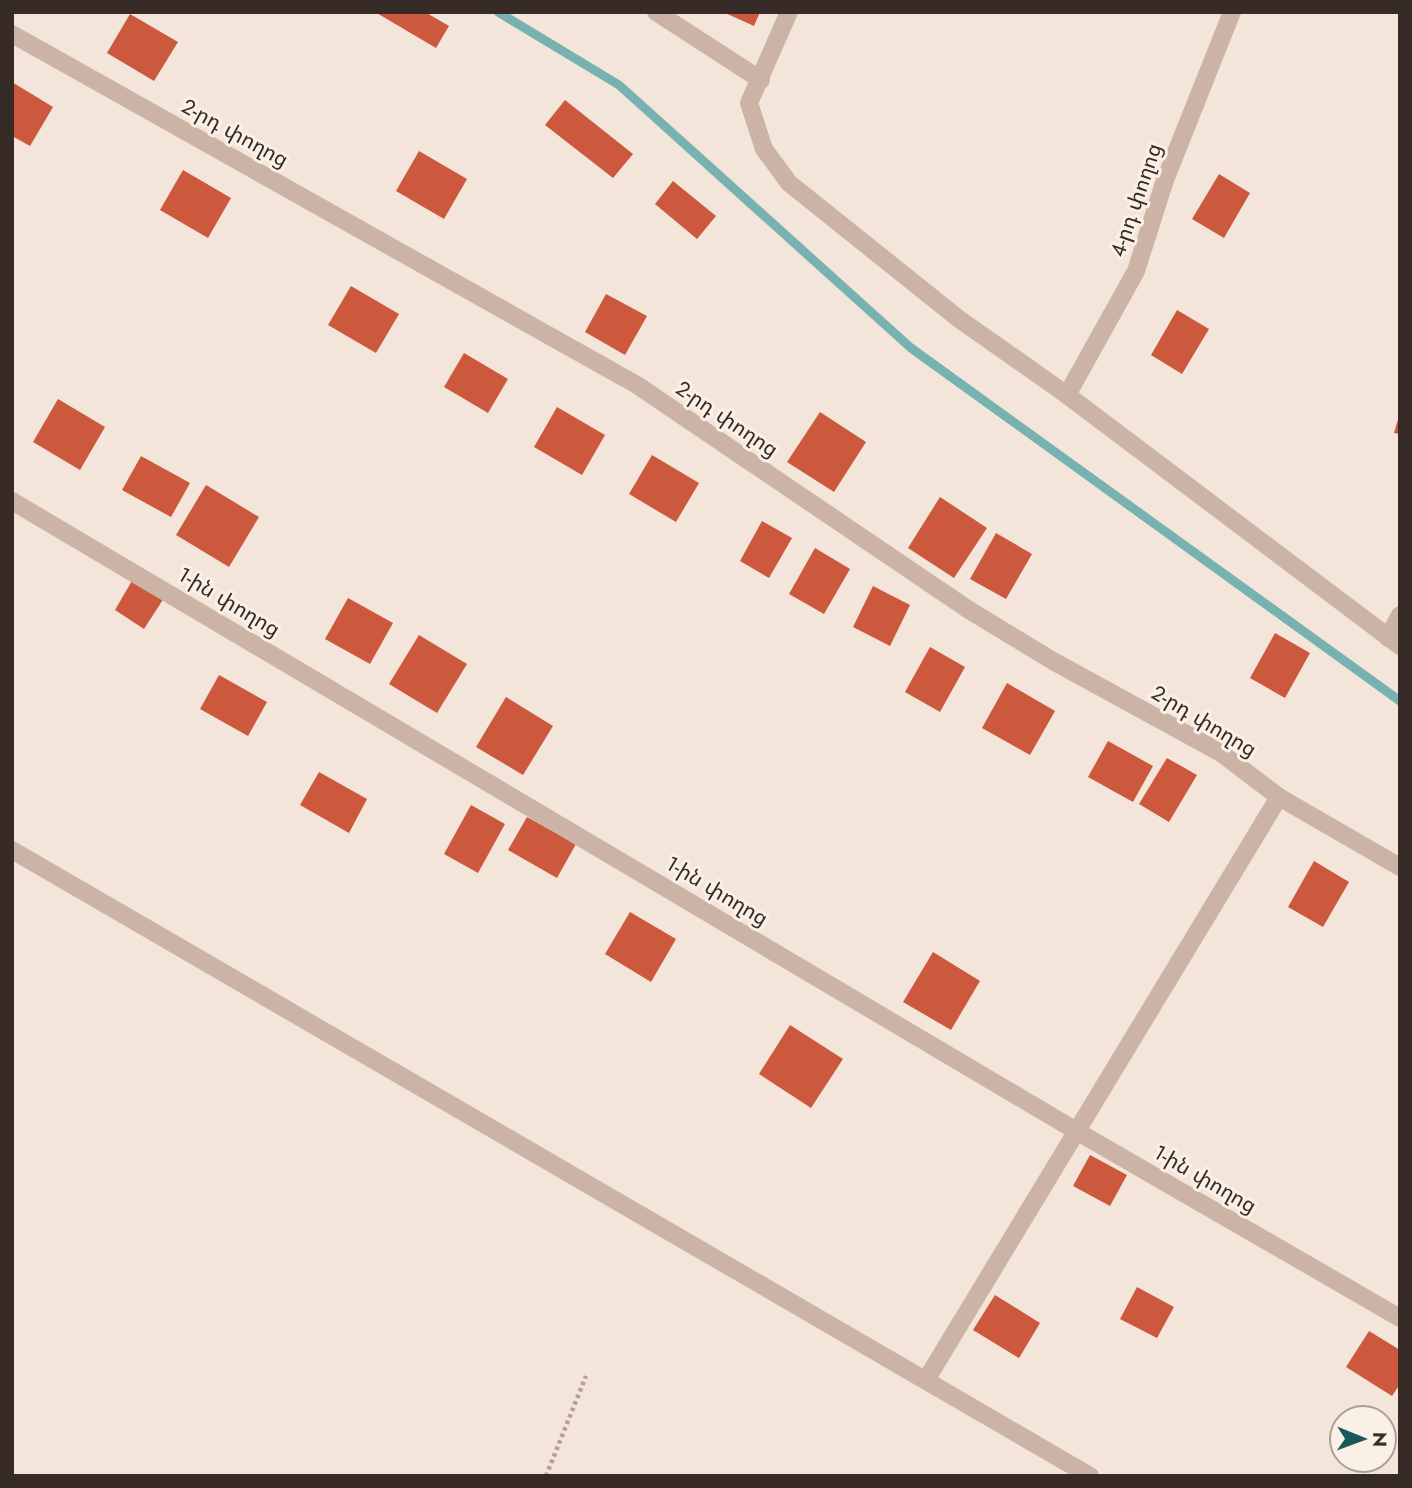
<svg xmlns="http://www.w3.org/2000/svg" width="1412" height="1488" viewBox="0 0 1412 1488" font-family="Jost,'Noto Sans Armenian',sans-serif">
<rect width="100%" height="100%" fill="#f3e5d9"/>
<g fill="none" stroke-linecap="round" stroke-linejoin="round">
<!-- stream -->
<polyline stroke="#77b1b0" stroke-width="9" points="498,12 619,85 911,348 1400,701"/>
</g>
<!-- building -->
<g fill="#cc593e">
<polygon points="375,12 425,12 449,26 436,48"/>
<polygon points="723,12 760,12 754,26"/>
<polygon points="130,14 178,42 154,81 107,53"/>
<polygon points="12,82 53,107 30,146 12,136"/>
<polygon points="565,100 633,154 613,178 545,125"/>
<polygon points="419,151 467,179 444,219 396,191"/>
<polygon points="183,170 231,198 208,238 160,210"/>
<polygon points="1219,174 1250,193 1224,238 1192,219"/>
<polygon points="673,181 716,216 697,239 655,204"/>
<polygon points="351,286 399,314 376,353 328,325"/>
<polygon points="606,294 647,316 625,355 585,332"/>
<polygon points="1177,310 1209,329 1182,374 1151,355"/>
<polygon points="464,353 508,379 488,413 444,387"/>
<polygon points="58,399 105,427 80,470 33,442"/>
<polygon points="557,407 605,435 582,475 534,447"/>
<polygon points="820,412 866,442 834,492 787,462"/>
<polygon points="1399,416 1400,416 1400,434 1394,433"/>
<polygon points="652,455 699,483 676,522 629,494"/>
<polygon points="141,456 190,483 171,517 122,490"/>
<polygon points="206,485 259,517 229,567 176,535"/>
<polygon points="940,497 987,528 954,578 908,548"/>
<polygon points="762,521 792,538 769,578 740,561"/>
<polygon points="996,533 1032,554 1006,599 970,579"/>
<polygon points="815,548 850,569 824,614 789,594"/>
<polygon points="133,579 164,598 144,629 115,610"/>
<polygon points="873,586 910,605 890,646 853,627"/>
<polygon points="348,598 393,623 370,664 325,639"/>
<polygon points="1275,633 1310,653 1285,698 1250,678"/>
<polygon points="419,635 467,664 437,713 389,684"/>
<polygon points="930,647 965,667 940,712 905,692"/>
<polygon points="219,675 267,702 248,736 200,709"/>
<polygon points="1007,683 1055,711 1030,755 982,728"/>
<polygon points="506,697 553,726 523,775 476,747"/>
<polygon points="1108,741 1153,766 1133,802 1088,777"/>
<polygon points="1167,758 1197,775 1169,822 1139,804"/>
<polygon points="319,772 367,799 349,833 300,805"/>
<polygon points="471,805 505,824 478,873 444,854"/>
<polygon points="527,817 576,844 557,878 508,850"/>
<polygon points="1314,861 1349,882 1323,927 1288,907"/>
<polygon points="630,912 676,939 651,982 605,954"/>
<polygon points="933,952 980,981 951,1030 903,1002"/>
<polygon points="790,1025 843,1059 811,1108 759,1074"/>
<polygon points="1090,1155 1127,1175 1110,1206 1073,1186"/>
<polygon points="1137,1287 1174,1307 1157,1338 1120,1319"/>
<polygon points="995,1295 1040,1323 1019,1358 973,1330"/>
<polygon points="1369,1331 1400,1350 1400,1384 1392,1396 1346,1367"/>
</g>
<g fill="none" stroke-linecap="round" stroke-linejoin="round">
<!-- path -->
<polyline stroke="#b79e8f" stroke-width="4.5" stroke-dasharray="3.5 3.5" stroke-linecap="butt" points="546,1476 586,1376"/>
<!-- street -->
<g stroke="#cbb4a5" stroke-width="18">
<polyline points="656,12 761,80"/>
<polyline points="789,12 749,103 764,149 789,183 959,319 1067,395 1400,646"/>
<polyline points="12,34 637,385 969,610 1053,661 1221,753 1279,797 1400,867"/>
<polyline points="1067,395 1136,271 1165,180 1232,12"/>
<polyline points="12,501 1078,1132 1400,1318"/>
<polyline points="1388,638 1400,615"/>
<polyline points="12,850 1090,1476"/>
<polyline points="926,1380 1279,797"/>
</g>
</g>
<g text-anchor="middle" stroke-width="6" stroke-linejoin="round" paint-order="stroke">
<!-- street labels -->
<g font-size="21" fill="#362b27" stroke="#faf0e6">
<text transform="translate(235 133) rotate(29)" y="7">2-րդ փողոց</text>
<text transform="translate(1136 200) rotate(-71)" y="7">4-րդ փողոց</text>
<text transform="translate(727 419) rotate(34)" y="7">2-րդ փողոց</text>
<text transform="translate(229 602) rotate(31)" y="7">1-ին փողոց</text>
<text transform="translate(1204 721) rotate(31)" y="7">2-րդ փողոց</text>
<text transform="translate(717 891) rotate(31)" y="7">1-ին փողոց</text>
<text transform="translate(1205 1179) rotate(30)" y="7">1-ին փողոց</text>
</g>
</g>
<!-- border -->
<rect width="1412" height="1488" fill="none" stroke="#362b27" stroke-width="28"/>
<!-- north arrow -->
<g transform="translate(1363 1439) rotate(91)"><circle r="33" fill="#faf0e6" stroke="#aca19a" stroke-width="2"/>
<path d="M0-5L12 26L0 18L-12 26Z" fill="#1a595a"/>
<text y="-10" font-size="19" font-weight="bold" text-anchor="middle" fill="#362b27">N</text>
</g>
</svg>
